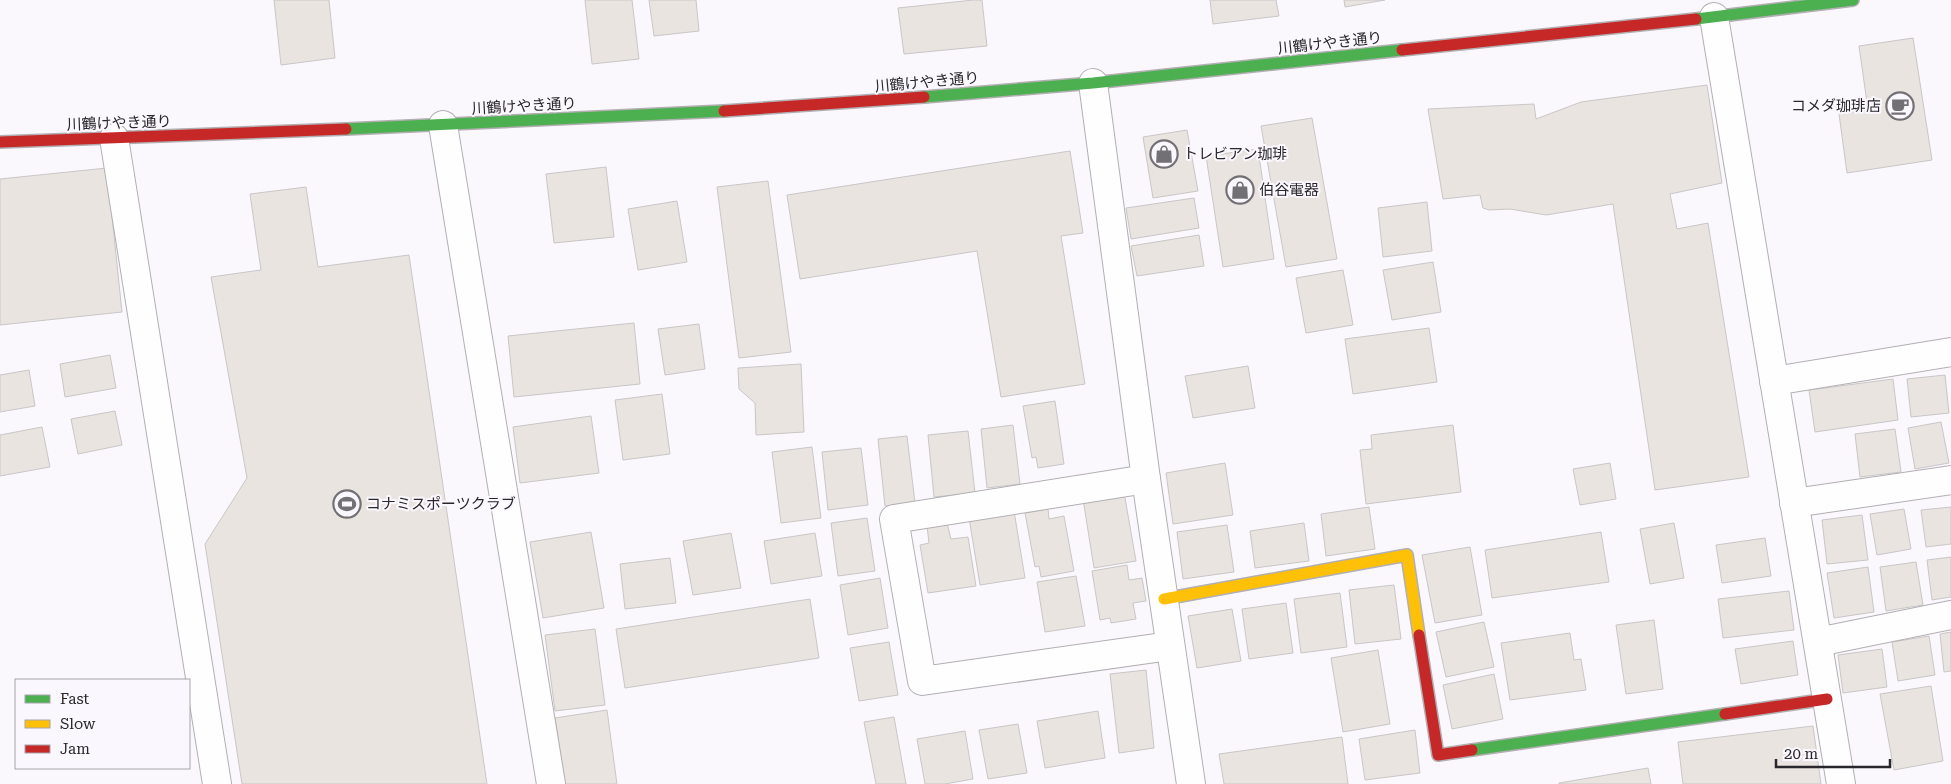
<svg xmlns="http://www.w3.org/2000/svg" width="1951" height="784" viewBox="0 0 1951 784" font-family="'Roboto Serif','Noto Sans JP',serif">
<rect width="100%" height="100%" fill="#fbf8fd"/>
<!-- building -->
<g fill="#e9e4e0" stroke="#c9c6c7">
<polygon points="274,0 329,0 335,58 281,65"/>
<polygon points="585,0 632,0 639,59 592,64"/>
<polygon points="649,0 696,0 699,31 654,36"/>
<polygon points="973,0 982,0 987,46 904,54 898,8"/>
<polygon points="1210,0 1276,0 1279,16 1213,24"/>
<polygon points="1344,0 1385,0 1345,7"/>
<polygon points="1913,38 1932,160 1847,173 1839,114 1868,110 1859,46"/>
<polygon points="1707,85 1722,183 1670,194 1677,229 1708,223 1749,477 1655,490 1613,204 1546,215 1510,209 1489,210 1483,208 1480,195 1443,199 1428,109 1534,104 1536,119 1581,102"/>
<polygon points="1312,118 1337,259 1286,267 1261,126"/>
<polygon points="1187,130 1198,191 1153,198 1143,137"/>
<polygon points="1258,149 1274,259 1223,267 1206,156"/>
<polygon points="1070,151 1083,233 1061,236 1085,384 1001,397 977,251 800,279 787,195"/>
<polygon points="606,167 614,237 554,243 546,174"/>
<polygon points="107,168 122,312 0,325 0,179"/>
<polygon points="768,181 791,352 739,358 717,187"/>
<polygon points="306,187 318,267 409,255 487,784 242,784 205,544 247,478 211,277 261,270 250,194"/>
<polygon points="1194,198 1199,228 1131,239 1126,208"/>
<polygon points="677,201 687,262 638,270 628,209"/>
<polygon points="1427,202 1432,251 1383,257 1378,208"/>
<polygon points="1199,235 1204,266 1137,276 1131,246"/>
<polygon points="1433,262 1441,312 1392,320 1383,270"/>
<polygon points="1343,270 1353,325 1306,333 1296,278"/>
<polygon points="634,323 640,384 514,397 508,336"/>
<polygon points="699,324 705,369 665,375 658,329"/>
<polygon points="1429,328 1437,382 1353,394 1345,339"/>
<polygon points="110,355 116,388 65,397 60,364"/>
<polygon points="801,364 804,432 756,435 755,403 739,389 738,368"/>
<polygon points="1248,366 1255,408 1193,418 1185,376"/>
<polygon points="29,370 35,406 0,412 0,375"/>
<polygon points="1945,375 1949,413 1911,417 1907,379"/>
<polygon points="1893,379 1898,420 1815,432 1809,390"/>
<polygon points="662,394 670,454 623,460 615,400"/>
<polygon points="1055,401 1064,464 1038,468 1036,457 1032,458 1023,406"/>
<polygon points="115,411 122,445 78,454 71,419"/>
<polygon points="591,416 599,473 520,483 513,427"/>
<polygon points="1941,422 1949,463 1915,469 1908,428"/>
<polygon points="1013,425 1020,484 987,488 981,429"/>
<polygon points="1453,425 1461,492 1366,504 1360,450 1372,449 1371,435"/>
<polygon points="42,427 50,467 0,476 0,435"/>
<polygon points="1895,429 1901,472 1860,477 1855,434"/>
<polygon points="968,431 975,493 934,497 928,435"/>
<polygon points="907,436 915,503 885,506 878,439"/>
<polygon points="812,447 821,518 781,523 772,452"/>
<polygon points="861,448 868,505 828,510 822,452"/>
<polygon points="1225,463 1233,515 1173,524 1166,473"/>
<polygon points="1610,463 1616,499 1580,505 1573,469"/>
<polygon points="1124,492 1136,561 1094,568 1083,499"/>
<polygon points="1369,507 1375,549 1326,556 1321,514"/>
<polygon points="1951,507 1951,544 1926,547 1921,510"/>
<polygon points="1048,509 1049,519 1064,516 1074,571 1041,577 1039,566 1035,567 1025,513"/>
<polygon points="1904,509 1911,549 1877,555 1870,514"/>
<polygon points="1014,511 1025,578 980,585 969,518"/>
<polygon points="1862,515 1868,560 1827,564 1822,520"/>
<polygon points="867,518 875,571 838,576 831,523"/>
<polygon points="947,523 951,539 968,537 976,586 928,593 920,545 929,543 927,526"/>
<polygon points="1304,523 1309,561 1255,568 1250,531"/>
<polygon points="1674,523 1684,578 1650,584 1640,529"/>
<polygon points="1227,525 1234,572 1183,579 1177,532"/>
<polygon points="591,532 604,608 543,618 530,542"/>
<polygon points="1601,532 1609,582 1492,598 1485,550"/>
<polygon points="731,533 741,588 693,595 683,541"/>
<polygon points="815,533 822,576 771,584 764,541"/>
<polygon points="1765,538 1771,576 1722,583 1716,545"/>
<polygon points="1470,547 1482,615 1435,623 1422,555"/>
<polygon points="1951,557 1951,597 1932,600 1927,560"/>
<polygon points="670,558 676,603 625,609 620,564"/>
<polygon points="1916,562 1923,605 1886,611 1880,567"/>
<polygon points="1127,565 1129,580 1142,578 1146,601 1133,603 1136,619 1111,623 1110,618 1100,620 1092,571"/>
<polygon points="1868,567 1874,612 1834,618 1827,573"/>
<polygon points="1076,576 1085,626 1045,632 1037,582"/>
<polygon points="880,578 888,628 848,635 840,585"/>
<polygon points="1394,585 1401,639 1355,644 1349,590"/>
<polygon points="1789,591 1794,630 1723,638 1718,599"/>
<polygon points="1340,593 1347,647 1301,653 1294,599"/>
<polygon points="810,599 819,658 625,688 616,629"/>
<polygon points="1286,603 1293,653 1249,659 1242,609"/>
<polygon points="1232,609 1241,661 1197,668 1188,616"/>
<polygon points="1654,620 1663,689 1626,694 1616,625"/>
<polygon points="1484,622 1494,667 1446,677 1436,632"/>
<polygon points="595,629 605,705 555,711 545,635"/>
<polygon points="1951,632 1951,671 1944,672 1940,634"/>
<polygon points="1570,633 1574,660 1581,659 1586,690 1510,700 1501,643"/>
<polygon points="1929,636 1935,675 1898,681 1892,642"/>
<polygon points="1793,641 1798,675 1741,684 1735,649"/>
<polygon points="889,642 898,695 859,701 850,648"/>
<polygon points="1882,649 1887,687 1843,693 1838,655"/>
<polygon points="1378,650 1390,724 1343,732 1331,658"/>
<polygon points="1146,670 1154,748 1119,753 1110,674"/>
<polygon points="1494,674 1503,719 1452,729 1443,685"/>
<polygon points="1931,686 1943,761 1894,770 1880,694"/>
<polygon points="607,710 617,784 565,784 555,718"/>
<polygon points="1098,711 1105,758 1045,768 1037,721"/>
<polygon points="894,717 906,784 876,784 864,722"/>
<polygon points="1018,724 1027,773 988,779 979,730"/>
<polygon points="1813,726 1821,784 1683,784 1678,742"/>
<polygon points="1415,730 1420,773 1365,780 1359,739"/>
<polygon points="965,731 973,779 945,784 925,784 917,739"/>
<polygon points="1342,737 1348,784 1224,784 1219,754"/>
<polygon points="1648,768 1651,784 1559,784 1559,783"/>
</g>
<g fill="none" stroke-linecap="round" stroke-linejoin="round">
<!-- street casing -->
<g stroke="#b2afb3" stroke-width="30">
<g id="street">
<polyline points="1714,17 1841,784"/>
<polyline points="1093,83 1146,479 1191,784"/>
<polyline points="443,125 551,784"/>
<polyline points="114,138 217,784"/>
<polyline points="1774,381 1951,352"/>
<polyline points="1146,479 894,519 922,681 1170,646"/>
<polyline points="1794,503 1951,480"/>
<polyline points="1818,642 1951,615"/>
</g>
</g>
<!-- fast casing -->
<g stroke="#b2afb3" stroke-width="14">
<g id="fast">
<polyline points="1696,19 1853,0"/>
<polyline points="924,97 1093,83 1402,50"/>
<polyline points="346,129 724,111"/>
<polyline points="1472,750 1725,714"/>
</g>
</g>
<!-- slow casing -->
<g stroke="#b2afb3" stroke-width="14">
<polyline id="slow" points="1164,599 1407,555 1419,635"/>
</g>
<!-- jam casing -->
<g stroke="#b2afb3" stroke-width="14">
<g id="jam">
<polyline points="1402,50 1696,19"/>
<polyline points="724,111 924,97"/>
<polyline points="0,142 346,129"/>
<polyline points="1419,635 1438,755 1472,750"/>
<polyline points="1725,714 1827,699"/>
</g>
</g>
<!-- street -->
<use href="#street" stroke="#fefeff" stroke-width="28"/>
<!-- fast -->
<use href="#fast" stroke="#4caf50" stroke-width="11"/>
<!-- slow -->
<use href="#slow" stroke="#ffc107" stroke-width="11"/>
<!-- jam -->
<use href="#jam" stroke="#c62828" stroke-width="11"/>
</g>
<!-- icons -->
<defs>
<g id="cafe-ring" transform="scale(1.4375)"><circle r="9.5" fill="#fbf7fe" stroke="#727074" stroke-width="1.5"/><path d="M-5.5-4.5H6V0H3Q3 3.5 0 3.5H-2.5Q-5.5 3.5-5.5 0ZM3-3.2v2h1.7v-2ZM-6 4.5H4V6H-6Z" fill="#727074"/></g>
<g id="shop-ring" transform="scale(1.4375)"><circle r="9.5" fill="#fbf7fe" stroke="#727074" stroke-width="1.5"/><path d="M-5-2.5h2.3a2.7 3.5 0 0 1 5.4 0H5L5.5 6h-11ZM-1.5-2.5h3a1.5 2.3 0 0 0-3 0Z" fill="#727074"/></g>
<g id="stadium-ring" transform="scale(1.4375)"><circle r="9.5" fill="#fbf7fe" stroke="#727074" stroke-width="1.5"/><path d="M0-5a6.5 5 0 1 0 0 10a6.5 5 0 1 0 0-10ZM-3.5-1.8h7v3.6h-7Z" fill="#727074"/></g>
</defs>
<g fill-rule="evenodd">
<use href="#cafe-ring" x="1900" y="106"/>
<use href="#shop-ring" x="1164" y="154"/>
<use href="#shop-ring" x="1240" y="190"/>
<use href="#stadium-ring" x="347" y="504"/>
</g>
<g text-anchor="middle" stroke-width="4" stroke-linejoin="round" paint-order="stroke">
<!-- street labels -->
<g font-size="15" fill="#29272b" stroke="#fbf7fe">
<text transform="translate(1330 43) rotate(-6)" y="5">川鶴けやき通り</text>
<text transform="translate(927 82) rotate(-5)" y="5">川鶴けやき通り</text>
<text transform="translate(524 106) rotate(-3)" y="5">川鶴けやき通り</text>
<text transform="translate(119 123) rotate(-2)" y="5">川鶴けやき通り</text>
</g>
<!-- poi labels -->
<g font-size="15" fill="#29272b" stroke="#fbf7fe" text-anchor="start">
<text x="1881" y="111" text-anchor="end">コメダ珈琲店</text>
<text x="1183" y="159">トレビアン珈琲</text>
<text x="1259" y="195">伯谷電器</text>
<text x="366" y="509">コナミスポーツクラブ</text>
</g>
</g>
<!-- legend -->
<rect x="15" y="679" width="175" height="90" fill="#fbf7fe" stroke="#a7a4aa"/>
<rect x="25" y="695" width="25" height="8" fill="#4caf50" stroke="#a7a4aa"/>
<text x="60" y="704" font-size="15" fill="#29272b">Fast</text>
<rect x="25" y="720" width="25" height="8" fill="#ffc107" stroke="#a7a4aa"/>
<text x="60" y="729" font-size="15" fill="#29272b">Slow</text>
<rect x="25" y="745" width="25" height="8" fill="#c62828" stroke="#a7a4aa"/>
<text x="60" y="754" font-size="15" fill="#29272b">Jam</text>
<!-- scale -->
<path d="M1776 759v8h114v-8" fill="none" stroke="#29272b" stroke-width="2.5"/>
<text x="1784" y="759" font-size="15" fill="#29272b" stroke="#fbf7fe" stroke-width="4" paint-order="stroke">20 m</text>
</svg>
